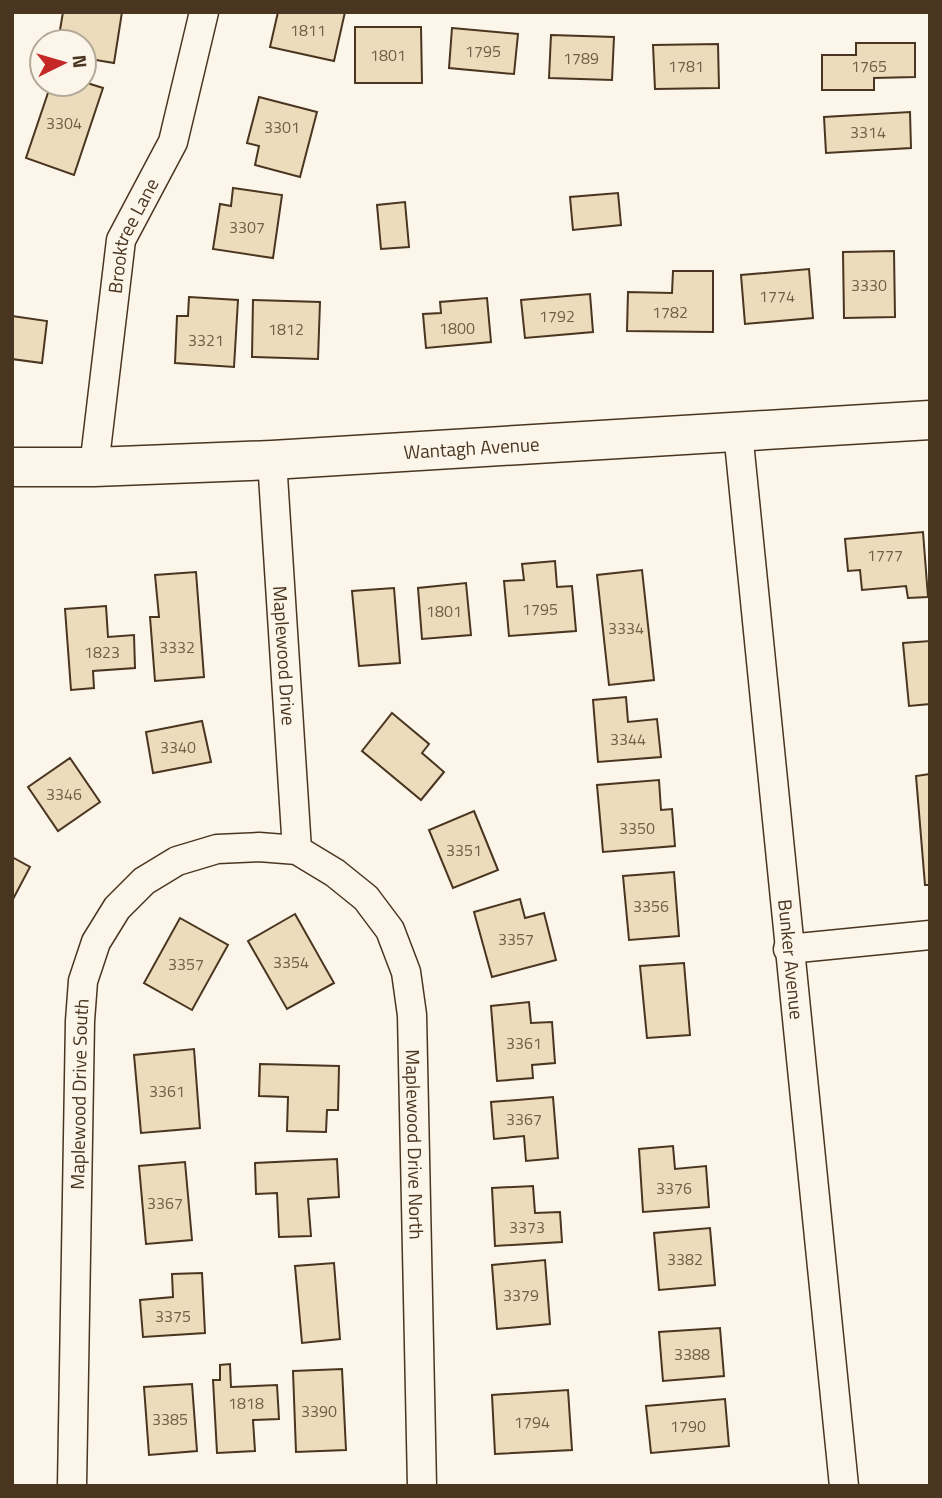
<svg xmlns="http://www.w3.org/2000/svg" width="942" height="1498" viewBox="0 0 942 1498" font-family="'Titillium Web',sans-serif">
<rect width="100%" height="100%" fill="#fbf6e9"/>
<!-- building -->
<g fill="#ecdcbc" stroke="#4a3520" stroke-width="2">
<polygon points="63,12 122,12 114,63 84,58 84,42 58,42"/>
<polygon points="278,12 345,12 334,61 270,47"/>
<polygon points="355,27 421,27 422,83 355,83"/>
<polygon points="452,28 518,34 514,74 449,68"/>
<polygon points="551,35 614,37 612,80 549,78"/>
<polygon points="856,43 915,43 915,77 874,78 874,90 822,90 822,55 856,55"/>
<polygon points="718,44 719,88 655,89 653,45"/>
<polygon points="84,82 103,88 74,175 26,158 51,84 84,84"/>
<polygon points="259,97 317,112 300,177 255,165 259,146 247,143"/>
<polygon points="910,112 911,148 826,153 824,117"/>
<polygon points="233,188 282,195 273,258 213,249 220,204 231,206"/>
<polygon points="618,193 621,225 573,230 570,197"/>
<polygon points="405,202 409,247 381,249 377,205"/>
<polygon points="894,251 895,317 844,318 843,252"/>
<polygon points="809,269 813,318 745,324 741,275"/>
<polygon points="673,271 713,271 713,332 627,331 628,292 672,293"/>
<polygon points="590,294 593,332 525,338 521,300"/>
<polygon points="189,297 238,300 234,367 175,363 177,316 188,316"/>
<polygon points="487,298 491,342 426,348 423,314 441,313 440,302"/>
<polygon points="253,300 320,302 318,359 252,357"/>
<polygon points="12,316 47,321 42,363 12,359"/>
<polygon points="923,532 928,597 908,598 906,586 862,590 860,570 848,571 845,539"/>
<polygon points="555,561 557,587 572,586 576,631 509,636 504,581 524,580 522,564"/>
<polygon points="642,570 654,680 609,685 597,575"/>
<polygon points="196,572 204,677 155,681 150,617 159,617 155,575"/>
<polygon points="466,583 471,635 422,639 418,588"/>
<polygon points="394,588 400,663 359,666 352,591"/>
<polygon points="106,606 108,637 134,635 135,668 93,671 94,688 71,690 65,609"/>
<polygon points="930,641 930,704 909,706 903,643"/>
<polygon points="626,697 628,722 657,719 661,757 598,762 593,700"/>
<polygon points="392,713 429,744 422,753 444,772 421,800 362,751"/>
<polygon points="202,721 211,762 153,773 146,732"/>
<polygon points="70,758 100,802 58,831 28,787"/>
<polygon points="930,774 930,885 925,885 916,776"/>
<polygon points="659,780 661,810 672,809 675,846 603,852 597,785"/>
<polygon points="474,811 498,870 453,888 429,830"/>
<polygon points="12,857 30,867 12,901"/>
<polygon points="674,872 679,936 629,940 623,876"/>
<polygon points="520,899 525,918 544,913 556,960 492,977 474,912"/>
<polygon points="295,914 334,983 287,1009 248,941"/>
<polygon points="180,918 228,945 192,1010 144,983"/>
<polygon points="684,963 690,1035 647,1038 640,966"/>
<polygon points="529,1002 531,1023 552,1022 555,1063 532,1065 533,1078 497,1081 491,1006"/>
<polygon points="194,1049 200,1128 141,1133 134,1055"/>
<polygon points="260,1064 339,1066 338,1110 327,1110 326,1132 287,1131 288,1097 259,1096"/>
<polygon points="553,1097 558,1158 526,1161 524,1136 494,1139 491,1102"/>
<polygon points="673,1146 675,1169 706,1166 709,1207 643,1212 639,1149"/>
<polygon points="337,1159 339,1197 308,1199 311,1236 279,1237 277,1193 256,1194 255,1163"/>
<polygon points="185,1162 192,1240 146,1244 139,1166"/>
<polygon points="533,1186 535,1213 560,1212 562,1242 495,1246 492,1188"/>
<polygon points="710,1228 715,1285 659,1290 654,1233"/>
<polygon points="545,1260 550,1324 497,1329 492,1265"/>
<polygon points="334,1263 340,1339 302,1343 295,1266"/>
<polygon points="202,1273 205,1333 143,1337 140,1300 173,1297 172,1274"/>
<polygon points="720,1328 724,1376 663,1381 659,1332"/>
<polygon points="230,1364 231,1387 277,1385 279,1419 253,1420 255,1451 217,1453 213,1380 220,1380 220,1365"/>
<polygon points="342,1369 346,1450 296,1452 293,1371"/>
<polygon points="192,1384 197,1451 149,1455 144,1387"/>
<polygon points="568,1390 572,1450 495,1454 492,1395"/>
<polygon points="725,1399 729,1446 651,1453 646,1406"/>
</g>
<g fill="none" stroke-linecap="round" stroke-linejoin="round">
<!-- street casing -->
<g stroke="#4a3520" stroke-width="31">
<g id="street">
<path id="s1" d="M738 432 844 1486"/>
<path id="s2" d="M272 460 297 850"/>
<path id="s3" d="M94 467 121 240 173 142 204 12"/>
<polyline points="788,949 930,935"/>
<path id="s4" d="M72 1486 80 1021 83 981 96 942 117 908 144 881 177 861 217 849 259 847 297 850 335 873 366 898 390 930 406 972 412 1015 422 1486"/>
</g>
</g>
<!-- secondary casing -->
<g stroke="#4a3520" stroke-width="41">
<g id="secondary">
<path id="s5" d="M12 467H94L272 460 930 420"/>
</g>
</g>
<!-- street -->
<use href="#street" stroke="#fbf6e9" stroke-width="28"/>
<!-- secondary -->
<use href="#secondary" stroke="#fbf6e9" stroke-width="38"/>
</g>
<g text-anchor="middle" stroke-width="5" stroke-linejoin="round" paint-order="stroke">
<!-- number labels -->
<g font-size="16" fill="#725f47">
<text x="308" y="36">1811</text>
<text x="483" y="57">1795</text>
<text x="388" y="61">1801</text>
<text x="581" y="64">1789</text>
<text x="686" y="72">1781</text>
<text x="869" y="72">1765</text>
<text x="64" y="129">3304</text>
<text x="282" y="133">3301</text>
<text x="868" y="138">3314</text>
<text x="247" y="233">3307</text>
<text x="869" y="291">3330</text>
<text x="777" y="302">1774</text>
<text x="670" y="318">1782</text>
<text x="557" y="322">1792</text>
<text x="457" y="334">1800</text>
<text x="286" y="335">1812</text>
<text x="206" y="346">3321</text>
<text x="885" y="561">1777</text>
<text x="540" y="615">1795</text>
<text x="444" y="617">1801</text>
<text x="626" y="634">3334</text>
<text x="177" y="653">3332</text>
<text x="102" y="658">1823</text>
<text x="628" y="745">3344</text>
<text x="178" y="753">3340</text>
<text x="64" y="800">3346</text>
<text x="637" y="834">3350</text>
<text x="464" y="856">3351</text>
<text x="651" y="912">3356</text>
<text x="516" y="945">3357</text>
<text x="291" y="968">3354</text>
<text x="186" y="970">3357</text>
<text x="524" y="1049">3361</text>
<text x="167" y="1097">3361</text>
<text x="524" y="1125">3367</text>
<text x="674" y="1194">3376</text>
<text x="165" y="1209">3367</text>
<text x="527" y="1233">3373</text>
<text x="685" y="1265">3382</text>
<text x="521" y="1301">3379</text>
<text x="173" y="1322">3375</text>
<text x="692" y="1360">3388</text>
<text x="246" y="1409">1818</text>
<text x="319" y="1417">3390</text>
<text x="170" y="1425">3385</text>
<text x="532" y="1428">1794</text>
<text x="688" y="1432">1790</text>
</g>
<!-- street labels -->
<g font-size="19" fill="#4a3520" stroke="#fbf6e9">
<text dy="7" stroke="none"><textPath href="#s3" startOffset="236">Brooktree Lane</textPath></text>
<text dy="7" stroke="none"><textPath href="#s5" startOffset="460">Wantagh Avenue</textPath></text>
<text dy="7" stroke="none"><textPath href="#s2" startOffset="196">Maplewood Drive</textPath></text>
<text dy="7" stroke="none"><textPath href="#s1" startOffset="530">Bunker Avenue</textPath></text>
<text dy="7" stroke="none"><textPath href="#s4" startOffset="392">Maplewood Drive South</textPath></text>
<text dy="7" stroke="none"><textPath href="#s4" startOffset="1127">Maplewood Drive North</textPath></text>
</g>
</g>
<!-- border -->
<rect width="942" height="1498" fill="none" stroke="#4a3520" stroke-width="28"/>
<!-- north arrow -->
<g transform="translate(63 63) rotate(85)"><circle r="33" fill="#fbf6e9" stroke="#b4a999" stroke-width="2"/>
<path d="M0-5L12 26L0 18L-12 26Z" fill="#c62828"/>
<text y="-10" font-size="19" font-weight="bold" text-anchor="middle" fill="#4a3520">N</text>
</g>
</svg>
